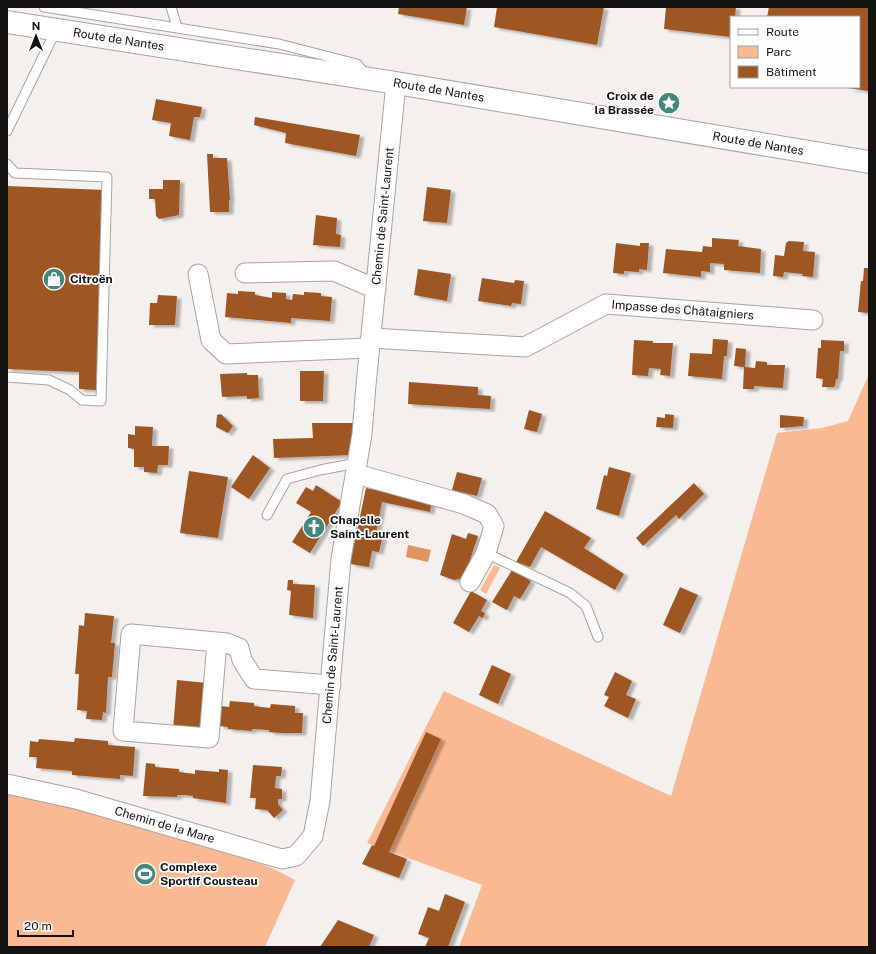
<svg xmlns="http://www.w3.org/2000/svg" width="876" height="954" viewBox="0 0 876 954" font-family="'Public Sans',sans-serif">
<defs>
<filter id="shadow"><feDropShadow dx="4.5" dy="2.5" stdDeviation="1" flood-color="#0004"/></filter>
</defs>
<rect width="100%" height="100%" fill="#f4f0ee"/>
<!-- green -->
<g fill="#fab992">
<polygon points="869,374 869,947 459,947 482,885 367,843 444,691 671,796 777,433 822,428 848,421"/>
<polygon points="494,565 500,568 486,594 480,590"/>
<polygon points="7,790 182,836 272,868 295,880 265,947 7,947"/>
</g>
<!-- water -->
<polygon fill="#e19362" points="408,545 431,550 428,562 406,557"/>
<!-- building -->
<g fill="#9e5624" filter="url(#shadow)">
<polygon points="399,7 467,7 464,25 398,14"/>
<polygon points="497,7 604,7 597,45 494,27"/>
<polygon points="666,7 736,7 735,17 731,17 731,37 664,29"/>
<polygon points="769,7 869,7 869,91 847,88 859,87 859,17 767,17"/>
<polygon points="156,99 202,107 200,117 194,117 190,140 169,136 171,123 152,120"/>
<polygon points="255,117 360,135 356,156 285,143 286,133 254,125"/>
<polygon points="207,154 213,154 213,158 227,158 230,200 229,200 229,212 210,212"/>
<polygon points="163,180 180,180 179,215 159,219 156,216 155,199 149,199 149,189 163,189"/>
<polygon points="7,186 105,190 96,390 79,389 79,372 7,369"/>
<polygon points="427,187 451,190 447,223 423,221"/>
<polygon points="316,215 337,218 336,234 341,235 340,247 313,245"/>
<polygon points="712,238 739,240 738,246 761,249 760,273 724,270 724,264 710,263 710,272 701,271 701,277 663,273 666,249 702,252 703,246 712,247"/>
<polygon points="789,241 804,242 803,251 815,252 813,277 802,276 803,274 784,272 783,277 773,276 775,255 784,256 786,243"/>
<polygon points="616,243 640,246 640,243 649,243 647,270 639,269 639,272 624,271 624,274 613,273"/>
<polygon points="864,268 869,268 869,313 858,312 861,281 863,281"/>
<polygon points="418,269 451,274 447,301 414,295"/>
<polygon points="482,278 514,283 515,280 524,281 521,304 512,303 511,306 478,301"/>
<polygon points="238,291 255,292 255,295 272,298 272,292 286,293 286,299 292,300 293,294 304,295 304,292 321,293 321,296 332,297 330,321 291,318 291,323 225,317 227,293 238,294"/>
<polygon points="158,295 177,296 175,325 149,325 150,303 157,303"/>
<polygon points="713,339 728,340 727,356 724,356 722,379 688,376 690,353 712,354"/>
<polygon points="634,340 653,341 653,343 673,343 670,376 660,375 661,369 649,368 648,376 632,375"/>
<polygon points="821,340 844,341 844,351 840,351 838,379 836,379 835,386 833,387 822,387 823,379 816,378 818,348 821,348"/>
<polygon points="736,348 746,349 745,367 755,368 756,361 767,362 767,365 785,365 783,388 754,386 754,389 743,389 744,367 734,366"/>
<polygon points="300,371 324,371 323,401 300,401"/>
<polygon points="247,373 247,375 258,375 259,398 247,399 247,396 222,397 220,374"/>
<polygon points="409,382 478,387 478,395 491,396 490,409 408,404"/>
<polygon points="529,410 542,414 537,432 524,429"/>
<polygon points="221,414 233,426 228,433 216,427 217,415"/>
<polygon points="665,414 674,415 673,428 656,427 657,417 665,418"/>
<polygon points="780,415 804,417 803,426 780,428"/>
<polygon points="312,423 355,423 351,455 274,458 273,439 313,438"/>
<polygon points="135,426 153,427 152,446 169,446 168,465 158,465 157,473 144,472 144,467 134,467 134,449 128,448 128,434 135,435"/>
<polygon points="253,455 270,468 249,499 231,487"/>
<polygon points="609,467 631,473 619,516 596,509 604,475 607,476"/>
<polygon points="189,471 228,477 218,538 180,533"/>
<polygon points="457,472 482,478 477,496 452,490"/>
<polygon points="694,483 704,494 679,519 676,515 643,546 636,538"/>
<polygon points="316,485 342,502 310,553 292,542 311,512 296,503 306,487 313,491"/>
<polygon points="366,488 432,501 430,512 382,502 376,534 383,535 379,552 372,551 369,567 350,564"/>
<polygon points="545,511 591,538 584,548 624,574 615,590 541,547 530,567 516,562"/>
<polygon points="468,533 478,536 464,578 454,580 440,575 452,534 466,539"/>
<polygon points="512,570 531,581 520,599 514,596 507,610 492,602"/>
<polygon points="288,580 293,580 293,584 315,585 313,618 289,615 291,591 287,590"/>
<polygon points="680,587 698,595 680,633 663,625"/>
<polygon points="471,591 487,600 481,611 485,613 483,618 479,616 469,632 453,623"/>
<polygon points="85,613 114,616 111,643 115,643 112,677 108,677 106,713 103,712 102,720 86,719 87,711 77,710 79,674 75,674 79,625 84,626"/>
<polygon points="492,665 511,674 498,704 479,695"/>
<polygon points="615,672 632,681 626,695 636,699 628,718 604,706 609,697 604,695"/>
<polygon points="177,680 207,683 203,733 173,730"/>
<polygon points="230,701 254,703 254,706 270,708 271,704 295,706 295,713 303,713 302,733 281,733 269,732 269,730 252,729 252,731 228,729 228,727 219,726 221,706 229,707"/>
<polygon points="426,732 441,739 389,852 407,859 399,878 362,864 372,845 374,846"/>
<polygon points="75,738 108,741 108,745 135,747 133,776 120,775 120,779 72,775 72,771 36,768 37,757 29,757 30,741 38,742 39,739 74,742"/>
<polygon points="146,763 155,764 155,767 179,769 179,772 195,774 195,770 219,772 219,769 228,770 226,803 193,798 193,796 185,795 177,795 177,797 143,796"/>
<polygon points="253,765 282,767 281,776 276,776 275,788 282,789 282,799 278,799 278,804 283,810 274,818 267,810 255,809 256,798 250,798"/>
<polygon points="445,894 465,902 448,947 425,947 429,938 418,934 428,907 439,911"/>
<polygon points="338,920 374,935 369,947 320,947"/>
</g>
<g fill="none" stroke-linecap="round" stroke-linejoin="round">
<!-- lane casing -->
<g stroke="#a7a4a2" stroke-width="11">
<g id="lane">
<polyline points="44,7 279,44 357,64 365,74"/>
<polyline points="171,7 177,27"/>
<polyline points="7,131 56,30"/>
<polyline points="7,164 15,173 107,177 101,401 82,400 70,390 49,380 7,377"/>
<polyline points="267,515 287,479 320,470 357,463"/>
<polyline points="486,553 570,593 586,606 598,637"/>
</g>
</g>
<!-- street casing -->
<g stroke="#a7a4a2" stroke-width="21">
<g id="street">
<polyline points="245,273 334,271 376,289"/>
<polyline points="198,274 211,340 226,354 369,348"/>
<path id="s1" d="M371 338 525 347 606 304 813 320"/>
<polyline points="356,474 464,504 487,514 494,526 486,553 470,582"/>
<polyline points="217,642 209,738 123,731 131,634 227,643 239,648 242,660 254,679 331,685"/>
<path id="s2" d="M7 784 76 799 282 859 296 856 313 836 320 801 341 559 362 434 366 385 396 83"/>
</g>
</g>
<!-- secondary casing -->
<g stroke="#a7a4a2" stroke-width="24">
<g id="secondary">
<path id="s3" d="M7 22 396 83 869 162"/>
</g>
</g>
<!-- lane -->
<use href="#lane" stroke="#fff" stroke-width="9"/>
<!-- street -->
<use href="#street" stroke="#fff" stroke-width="19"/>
<!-- secondary -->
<use href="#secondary" stroke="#fff" stroke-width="22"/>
</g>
<!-- icons -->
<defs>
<g id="sight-disc" transform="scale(1.15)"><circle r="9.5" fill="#44887b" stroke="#fffefe"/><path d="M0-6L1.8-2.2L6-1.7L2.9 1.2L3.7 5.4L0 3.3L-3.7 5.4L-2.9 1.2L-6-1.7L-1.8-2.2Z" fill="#fff"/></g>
<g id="shop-disc" transform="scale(1.15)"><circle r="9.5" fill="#44887b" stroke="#fffefe"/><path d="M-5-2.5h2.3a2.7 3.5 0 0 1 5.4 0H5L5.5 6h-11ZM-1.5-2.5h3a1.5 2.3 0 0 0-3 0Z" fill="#fff"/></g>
<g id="church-disc" transform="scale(1.15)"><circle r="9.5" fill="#44887b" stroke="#fffefe"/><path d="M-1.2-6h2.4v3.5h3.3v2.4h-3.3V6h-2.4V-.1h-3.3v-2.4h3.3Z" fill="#fff"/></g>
<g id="stadium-disc" transform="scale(1.15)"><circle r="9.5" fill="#44887b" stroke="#fffefe"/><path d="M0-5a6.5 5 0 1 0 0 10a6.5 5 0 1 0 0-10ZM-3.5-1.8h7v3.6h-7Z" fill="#fff"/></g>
</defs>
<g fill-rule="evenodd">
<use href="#sight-disc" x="669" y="103"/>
<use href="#shop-disc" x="54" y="279"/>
<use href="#church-disc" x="314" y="527"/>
<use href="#stadium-disc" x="145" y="874"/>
</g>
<g text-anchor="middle" stroke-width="3.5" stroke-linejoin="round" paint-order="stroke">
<!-- street labels -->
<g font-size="12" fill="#141312" stroke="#fffefe">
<text dy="4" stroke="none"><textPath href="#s3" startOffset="113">Route de Nantes</textPath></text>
<text dy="4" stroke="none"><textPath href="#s3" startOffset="437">Route de Nantes</textPath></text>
<text dy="4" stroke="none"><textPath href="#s3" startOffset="761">Route de Nantes</textPath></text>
<text dy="4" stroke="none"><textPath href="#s2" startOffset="950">Chemin de Saint-Laurent</textPath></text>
<text dy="4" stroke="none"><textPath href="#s1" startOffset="323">Impasse des Châtaigniers</textPath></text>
<text dy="4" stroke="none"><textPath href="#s2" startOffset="508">Chemin de Saint-Laurent</textPath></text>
<text dy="4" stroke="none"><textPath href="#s2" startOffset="163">Chemin de la Mare</textPath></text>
</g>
<!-- poi labels -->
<g font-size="12" font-weight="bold" fill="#141312" stroke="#fffefe" text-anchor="start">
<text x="654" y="100" text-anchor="end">Croix de<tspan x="654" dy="14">la Brassée</tspan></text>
<text x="70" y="283">Citroën</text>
<text x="330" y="524">Chapelle<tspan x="330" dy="14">Saint-Laurent</tspan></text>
<text x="160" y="871">Complexe<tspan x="160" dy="14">Sportif Cousteau</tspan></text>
</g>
</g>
<!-- border -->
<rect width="876" height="954" fill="none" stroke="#141312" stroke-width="16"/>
<!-- legend -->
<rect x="730" y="16" width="130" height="72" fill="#fffefe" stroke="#a1a0a0"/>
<rect x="738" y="29" width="20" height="6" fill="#ffffff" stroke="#a1a0a0"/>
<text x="766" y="36" font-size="12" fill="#141312">Route</text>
<rect x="738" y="46" width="20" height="12" fill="#fab992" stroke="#a1a0a0"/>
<text x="766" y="56" font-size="12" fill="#141312">Parc</text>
<rect x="738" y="66" width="20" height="12" fill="#9e5624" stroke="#a1a0a0"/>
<text x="766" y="76" font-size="12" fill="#141312">Bâtiment</text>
<!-- north arrow -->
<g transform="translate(36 36)" stroke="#fffefe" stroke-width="3" paint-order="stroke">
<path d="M0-3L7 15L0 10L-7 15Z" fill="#141312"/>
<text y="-6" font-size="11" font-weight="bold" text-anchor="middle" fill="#141312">N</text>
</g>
<!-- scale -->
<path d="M18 930v6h55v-6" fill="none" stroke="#141312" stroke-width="2"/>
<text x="24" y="930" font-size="12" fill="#141312" stroke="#fffefe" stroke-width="3" paint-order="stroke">20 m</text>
</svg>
